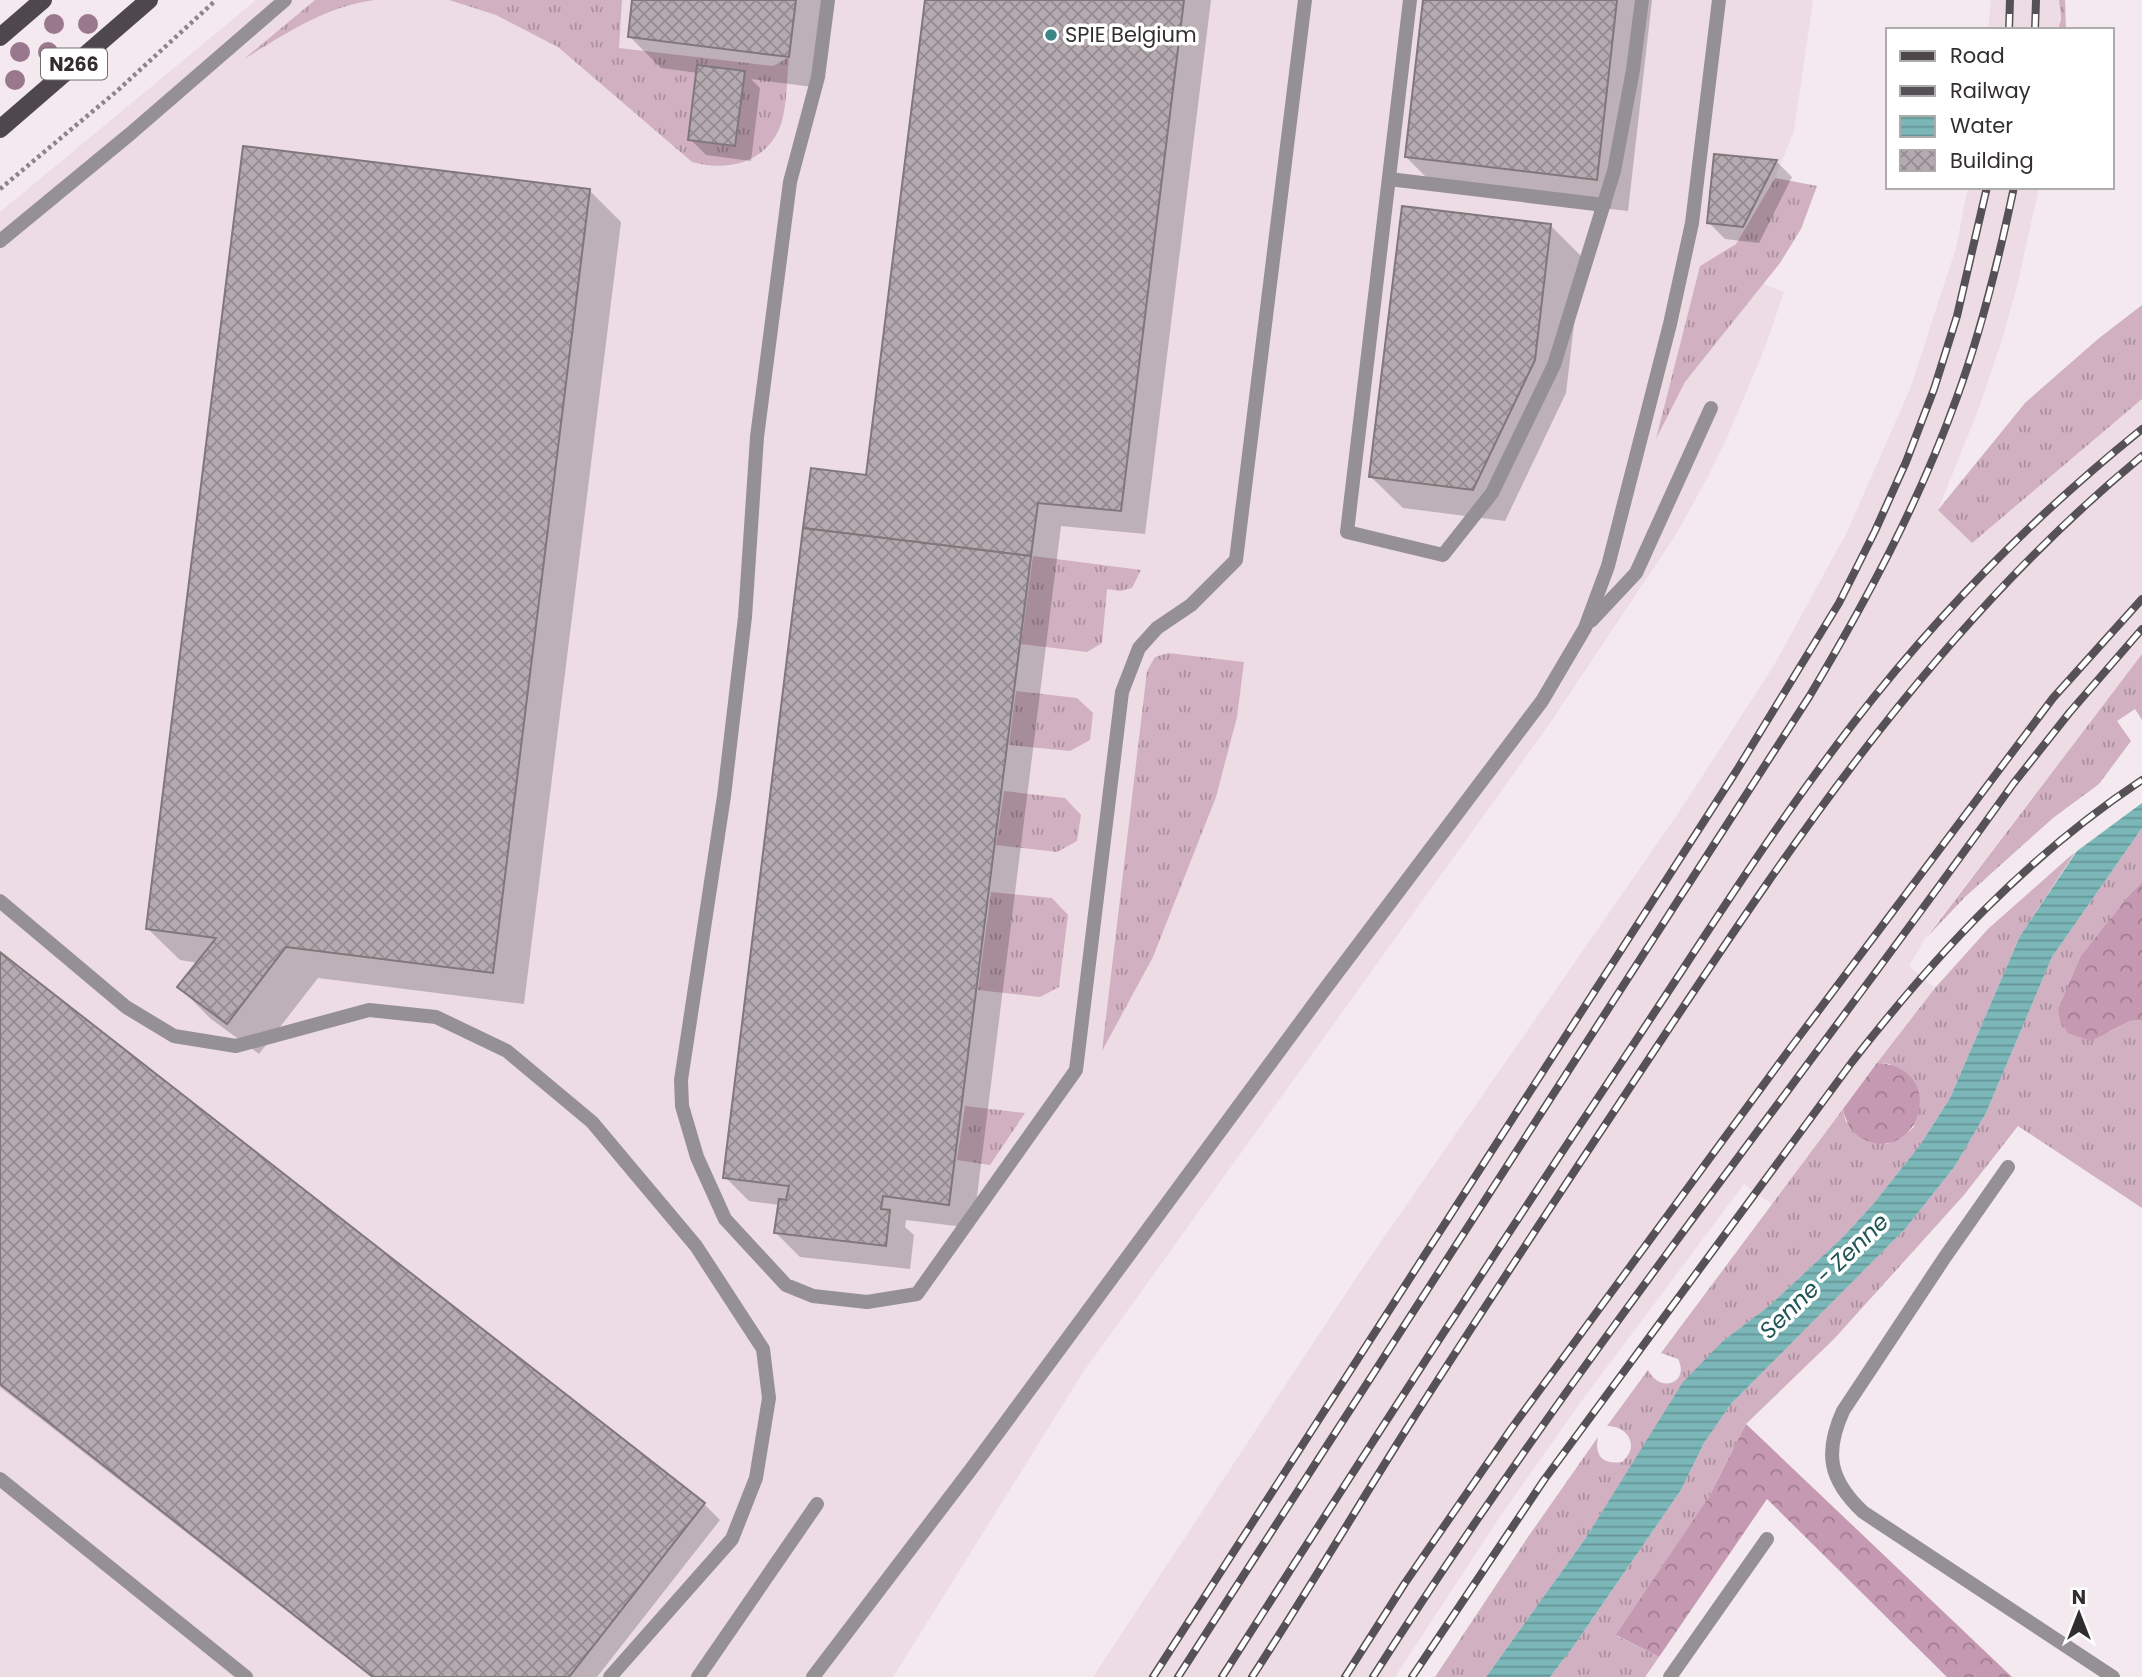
<svg xmlns="http://www.w3.org/2000/svg" width="2142" height="1677" viewBox="0 0 2142 1677" font-family="Poppins,sans-serif">
<defs>
<pattern id="grass-tufts" width="24" height="20" patternUnits="userSpaceOnUse" patternTransform="scale(1.75)"><rect width="24" height="20" fill="#d1b0c1"/><path d="M3 7l-1-3M5 7V3M7 7l1-3M15 17l-1-3M17 17v-4M19 17l1-3" fill="none" stroke="#aa909d"/></pattern>
<pattern id="forest-crowns" width="20" height="18" patternUnits="userSpaceOnUse" patternTransform="scale(1.75)"><rect width="20" height="18" fill="#c599b1"/><path d="M2 6a3 3 0 1 1 6 0M12 15a3 3 0 1 1 6 0" fill="none" stroke="#a17d90"/></pattern>
<pattern id="water-rules" width="6" height="5" patternUnits="userSpaceOnUse" patternTransform="scale(1.75)"><rect width="6" height="5" fill="#7bb7b8"/><path d="M0 2.5h6" fill="none" stroke="#659596"/></pattern>
<pattern id="building-cross-hatch" width="8" height="8" patternUnits="userSpaceOnUse" patternTransform="scale(1.75)"><rect width="8" height="8" fill="#b4aaaf"/><path d="M0 0l8 8M0 8l8-8" fill="none" stroke="#938b8f"/></pattern>
</defs>
<rect width="100%" height="100%" fill="#f3e9ee"/>
<!-- built -->
<g fill="#eedce5">
<polygon points="256,0 1813,0 1794,131 1775,178 1736,244 1700,266 1658,434 1685,382 1763,284 1784,292 1764,350 1728,435 1709,475 1675,536 1548,726 1084,1371 893,1677 0,1677 0,212"/>
<polygon points="1991,0 2059,0 2060,25 2058,30 1988,30"/>
<polygon points="1968,187 2039,187 2018,282 2003,337 1979,408 1938,510 2126,411 2142,399 2142,654 1926,937 1909,966 1935,988 1773,1205 1744,1184 1580,1403 1499,1518 1395,1677 1093,1677 1362,1269 1679,812 1773,667 1847,532 1910,389 1956,248"/>
</g>
<!-- grass -->
<g fill="url(#grass-tufts)" fill-rule="evenodd">
<path d="M315 0H375C326 6 285 34 244 59Z"/>
<path d="M449 0H622L619 48 773 66 789 57C787 77 787 98 783 117 773 160 731 173 692 162L558 47 496 15ZM697 65 744 71 735 146Z"/>
<polygon points="2059,0 2065,0 2066,30 2058,30 2061,19"/>
<polygon points="1775,178 1817,186 1801,229 1780,263 1685,382 1656,439 1700,266 1736,244"/>
<polygon points="2142,305 2142,399 1972,543 1938,510 2025,403 2098,339"/>
<polygon points="1033,556 1141,570 1132,588 1120,591 1107,589 1102,643 1087,652 1021,644"/>
<polygon points="1168,653 1244,662 1237,717 1216,797 1153,957 1102,1051 1147,671 1155,657"/>
<polygon points="2142,654 2142,720 2135,709 2117,721 2131,741 2099,784 2053,818 1965,897 1927,937"/>
<polygon points="1016,691 1077,698 1093,713 1090,740 1070,751 1009,745"/>
<polygon points="1004,791 1065,798 1081,815 1077,841 1057,852 996,845"/>
<polygon points="2142,828 2142,882 2130,894 2082,956 2109,1032 2130,1021 2142,1020 2142,1208 2018,1126 1964,1195 1834,1339 1746,1424 1710,1495 1617,1636 1659,1657 1645,1677 1550,1677 1573,1647 1681,1490 1704,1443 1731,1404 1906,1228 1955,1166 1986,1113 2052,957"/>
<path d="M2076 851 2020 936 1950 1098 1920 1145 1874 1203 1843 1237 1769 1306 1724 1340 1662 1417 1585 1539 1486 1677H1435L1528 1537 1598 1437C1594 1456 1603 1465 1622 1462 1640 1447 1629 1426 1607 1426L1648 1370C1660 1394 1690 1383 1678 1359L1661 1353 1843 1109 1846 1122 1887 1144 1901 1138 1914 1127 1890 1064 1877 1063 1935 988 1988 929Z"/>
<polygon points="991,892 1052,898 1068,915 1059,987 1040,997 978,990"/>
<polygon points="965,1106 1025,1113 990,1165 957,1160"/>
</g>
<!-- forest -->
<g fill="url(#forest-crowns)">
<polygon points="2142,882 2142,1020 2130,1021 2091,1041 2068,1033 2060,1020 2058,1010 2081,956 2130,894"/>
<path d="M1877 1063C1950 1067 1919 1166 1863 1139 1851 1133 1846 1122 1843 1109Z"/>
<polygon points="1746,1424 2012,1677 1947,1677 1767,1499 1659,1657 1616,1635 1710,1495"/>
</g>
<!-- water -->
<polygon fill="url(#water-rules)" points="2142,754 2142,828 2052,957 1986,1113 1955,1166 1906,1228 1731,1404 1704,1443 1681,1490 1573,1647 1550,1677 1486,1677 1585,1539 1683,1382 1724,1340 1769,1306 1843,1237 1874,1203 1920,1145 1950,1098 2020,936"/>
<!-- pier -->
<polygon fill="#f3e9ee" points="2142,751 2142,803 2065,860 2139,752"/>
<!-- shadow -->
<g fill="#0003">
<polygon points="634,0 831,0 821,88 751,79 760,88 751,161 706,155 690,139 698,73 661,68 629,36"/>
<polygon points="926,0 1211,0 1145,534 1061,526 973,1228 906,1220 905,1227 914,1235 910,1269 800,1257 776,1233 780,1205 749,1201 725,1177 868,477"/>
<polygon points="1425,0 1652,0 1628,211 1438,189 1406,157"/>
<polygon points="1716,156 1777,162 1792,177 1759,243 1725,239 1708,222"/>
<polygon points="589,190 621,222 524,1004 318,978 259,1054 211,1019 179,987 198,963 180,960 148,929"/>
<polygon points="1550,225 1582,257 1566,393 1505,521 1403,508 1371,477"/>
<polygon points="0,953 704,1504 720,1520 597,1677 371,1677 0,1387"/>
</g>
<!-- building -->
<g fill="url(#building-cross-hatch)" stroke="#80777b" stroke-width="2">
<polygon points="632,0 796,0 789,57 628,37"/>
<polygon points="925,0 1184,0 1121,511 1038,503 1031,556 803,528 811,468 866,475"/>
<polygon points="1423,0 1617,0 1597,180 1405,157"/>
<polygon points="697,65 745,71 735,146 688,140"/>
<polygon points="243,146 590,189 493,973 286,947 227,1024 177,987 216,938 146,929"/>
<polygon points="1714,154 1777,160 1743,227 1707,223"/>
<polygon points="1402,206 1551,224 1535,360 1473,490 1369,477"/>
<polygon points="803,528 1031,556 949,1205 883,1196 881,1209 890,1210 886,1246 774,1233 779,1199 786,1200 789,1186 723,1178"/>
<polygon points="0,952 705,1503 569,1677 373,1677 0,1384"/>
</g>
<g fill="none" stroke-linecap="round" stroke-linejoin="round">
<!-- path -->
<polyline stroke="#8c8589" stroke-width="4.5" stroke-dasharray="3.5 3.5" stroke-linecap="butt" points="0,189 117,91 216,0"/>
<!-- service -->
<g stroke="#959093" stroke-width="14">
<polyline points="828,0 818,77 790,182 757,437 745,617 724,796 681,1080 682,1106 697,1157 725,1219 786,1285 813,1296 867,1302 917,1294 1076,1070 1122,692 1139,648 1157,628 1191,605 1236,560 1305,0"/>
<polyline points="1410,0 1347,532 1443,555 1492,493 1554,365 1614,171 1633,70 1642,0"/>
<polyline points="1389,179 1604,205"/>
<polyline points="0,241 130,134 285,0"/>
<polyline points="1591,621 1636,573 1711,408"/>
<polyline points="0,901 126,1007 174,1036 236,1046 369,1010 436,1017 507,1051 592,1122 696,1246 763,1349 769,1398 756,1478 732,1539 610,1677"/>
<path d="M2008 1167 1945 1257 1843 1411C1824 1453 1829 1480 1863 1512L2113 1677"/>
<polyline points="0,1479 246,1677"/>
<polyline points="698,1677 817,1504"/>
<polyline points="813,1677 972,1468 1325,989 1542,701 1585,628 1608,566 1670,324 1692,223 1719,0"/>
<polyline points="1670,1677 1767,1539"/>
</g>
<!-- primary -->
<g stroke="#4e474b" stroke-width="18">
<polyline points="0,37 43,0"/>
<polyline points="0,129 149,0"/>
</g>
<!-- rail casing -->
<g stroke="#565154" stroke-width="8">
<g id="rail">
<polyline points="2009,30 2010,0"/>
<polyline points="2035,30 2036,0"/>
<polyline points="1153,1677 1737,770 1839,603 1875,531 1906,462 1934,389 1957,316 1987,187"/>
<path d="M1178 1677 1809 697C1866 601 1919 503 1957 397 1982 329 1999 258 2014 187"/>
<path d="M1222 1677C1355 1468 1490 1260 1627 1054 1701 943 1771 830 1852 725 1936 616 2035 515 2142 429"/>
<path d="M1252 1677C1306 1594 1356 1509 1409 1425 1491 1296 1576 1169 1660 1042 1802 828 1942 621 2142 456"/>
<polyline points="1345,1677 1405,1583 1511,1429 1789,1050 2053,698 2142,599"/>
<path d="M1373 1677C1570 1368 1800 1082 2013 784L2070 712 2142 629"/>
<path d="M1412 1677 1544 1480 1852 1062C1937 953 2026 857 2142 780"/>
</g>
</g>
<!-- rail -->
<use href="#rail" stroke="#fff" stroke-width="5" stroke-dasharray="16" stroke-linecap="butt"/>
</g>
<!-- trees -->
<g fill="#99778c">
<circle cx="54" cy="24" r="10"/>
<circle cx="88" cy="24" r="10"/>
<circle cx="20" cy="52" r="10"/>
<circle cx="48" cy="52" r="10"/>
<circle cx="15" cy="80" r="10"/>
</g>
<!-- markers -->
<circle fill="#3d8688" stroke="#fff" stroke-width="2.5" cx="1051" cy="35" r="7"/>
<g text-anchor="middle" stroke-width="7" stroke-linejoin="round" paint-order="stroke">
<!-- shield labels -->
<rect fill="#fff" stroke="#706d6e" stroke-width="2" x="41" y="48.5" width="66" height="31" rx="5"/>
<g font-size="19" font-weight="bold" fill="#322e30">
<text x="74" y="71">N266</text>
</g>
<!-- poi labels -->
<g font-size="21" fill="#322e30" stroke="#fff" text-anchor="start">
<text x="1065" y="42">SPIE Belgium</text>
</g>
<!-- water labels -->
<g font-size="23" font-style="italic" fill="#215556" stroke="#fff">
<text transform="translate(1824 1276) rotate(-44)" y="8">Senne - Zenne</text>
</g>
</g>
<!-- legend -->
<rect x="1886" y="28" width="228" height="161" fill="#ffffff" stroke="#adabac" stroke-width="2"/>
<rect x="1900" y="51" width="35" height="10" fill="#4e474b" stroke="#adabac" stroke-width="2"/>
<text x="1950" y="63" font-size="21" fill="#322e30">Road</text>
<rect x="1900" y="86" width="35" height="10" fill="#565154" stroke="#adabac" stroke-width="2"/>
<text x="1950" y="98" font-size="21" fill="#322e30">Railway</text>
<rect x="1900" y="116" width="35" height="21" fill="url(#water-rules)" stroke="#adabac" stroke-width="2"/>
<text x="1950" y="133" font-size="21" fill="#322e30">Water</text>
<rect x="1900" y="150" width="35" height="21" fill="url(#building-cross-hatch)" stroke="#adabac" stroke-width="2"/>
<text x="1950" y="168" font-size="21" fill="#322e30">Building</text>
<!-- north arrow -->
<g transform="translate(2079 1614)" stroke="#ffffff" stroke-width="5" paint-order="stroke">
<path d="M0-5L12 26L0 18L-12 26Z" fill="#322e30"/>
<text y="-10" font-size="19" font-weight="bold" text-anchor="middle" fill="#322e30">N</text>
</g>
</svg>
